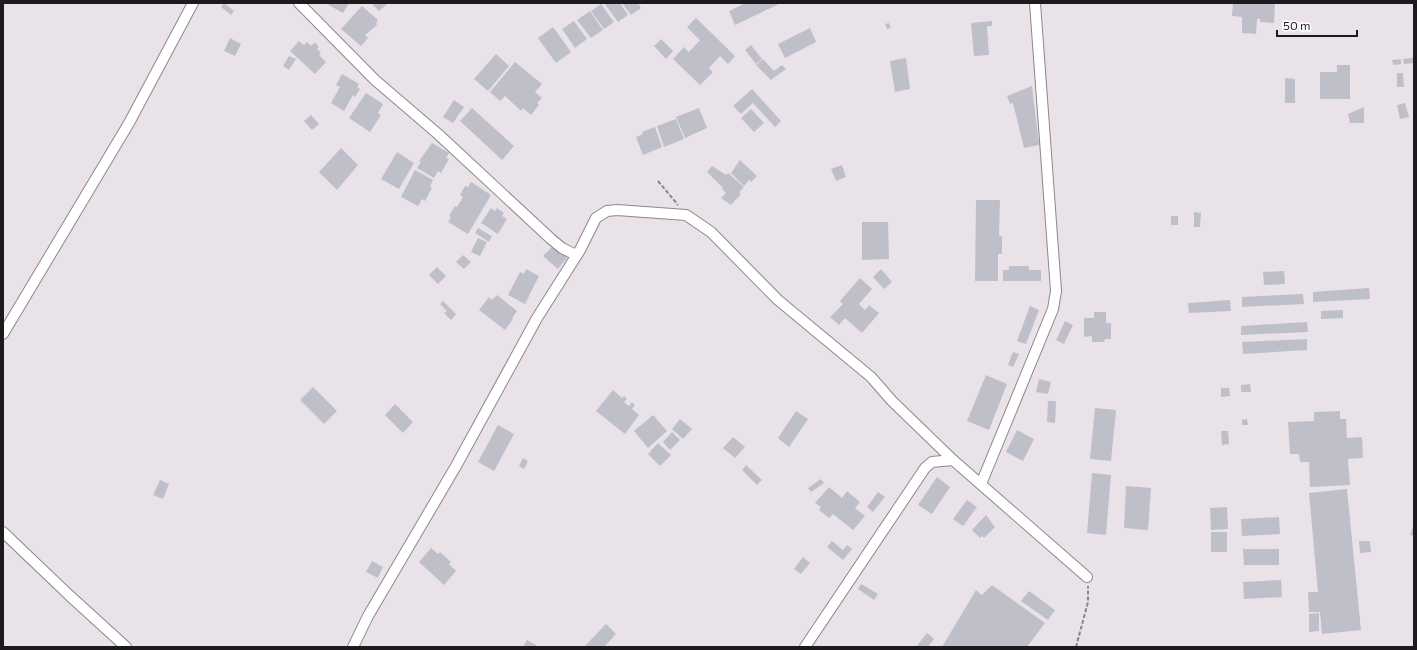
<svg xmlns="http://www.w3.org/2000/svg" width="1417" height="650" viewBox="0 0 1417 650" font-family="Commissioner,sans-serif">
<rect width="100%" height="100%" fill="#e9e2e9"/>
<!-- building -->
<g fill="#bfbfc9">
<polygon points="224,3 234,11 231,15 221,7"/>
<polygon points="325,3 349,3 343,13"/>
<polygon points="371,3 388,3 379,11"/>
<polygon points="607,3 620,3 628,15 618,22 605,4"/>
<polygon points="622,3 638,3 641,8 631,15"/>
<polygon points="746,3 781,3 735,25 729,11"/>
<polygon points="1233,3 1275,3 1274,23 1260,22 1260,19 1257,19 1256,34 1242,33 1242,17 1232,16"/>
<polygon points="601,4 614,22 604,29 591,11"/>
<polygon points="362,6 378,20 376,23 377,25 365,35 368,38 361,46 341,29"/>
<polygon points="590,11 603,30 591,38 577,20"/>
<polygon points="696,18 735,56 728,64 720,56 709,68 713,72 700,85 673,59 684,47 689,52 700,40 687,27"/>
<polygon points="574,21 587,39 575,48 562,29"/>
<polygon points="992,21 992,26 987,26 989,55 974,56 971,23"/>
<polygon points="889,23 891,28 887,29 885,24"/>
<polygon points="553,27 571,52 556,63 538,38"/>
<polygon points="810,28 816,42 785,58 778,44"/>
<polygon points="230,38 241,44 235,56 224,51"/>
<polygon points="661,39 673,51 666,59 654,46"/>
<polygon points="299,41 304,45 307,42 311,46 315,42 319,47 317,49 321,53 319,55 326,62 315,74 290,51"/>
<polygon points="751,45 762,59 756,64 745,50"/>
<polygon points="496,54 509,66 488,91 474,79"/>
<polygon points="289,56 296,59 289,70 283,66"/>
<polygon points="906,58 910,89 895,92 890,61"/>
<polygon points="1413,58 1413,63 1404,64 1403,59"/>
<polygon points="763,59 774,71 782,65 786,69 771,80 756,65"/>
<polygon points="1401,59 1401,64 1393,65 1392,60"/>
<polygon points="515,62 542,84 535,92 542,98 537,103 539,105 531,115 523,108 521,111 505,96 500,101 490,92"/>
<polygon points="1337,65 1350,65 1350,99 1320,99 1320,72 1337,72"/>
<polygon points="1397,73 1403,73 1404,87 1397,87"/>
<polygon points="342,74 359,84 357,87 360,89 355,97 353,95 344,111 331,103 340,87 336,85"/>
<polygon points="1285,78 1295,79 1295,103 1285,103"/>
<polygon points="1032,86 1039,145 1024,148 1013,103 1010,104 1007,96"/>
<polygon points="752,89 781,121 775,127 753,103 741,114 733,106"/>
<polygon points="366,93 383,104 378,113 381,115 370,132 349,118"/>
<polygon points="454,100 464,107 453,123 443,117"/>
<polygon points="1405,103 1409,117 1400,119 1397,105"/>
<polygon points="1364,107 1364,123 1350,123 1348,114"/>
<polygon points="472,108 514,146 502,160 460,121"/>
<polygon points="699,108 707,128 685,138 676,117"/>
<polygon points="751,109 764,123 754,132 741,118"/>
<polygon points="311,115 319,124 312,130 304,121"/>
<polygon points="676,119 684,139 664,147 657,126"/>
<polygon points="655,127 662,147 643,155 636,137 643,134 642,132"/>
<polygon points="432,143 449,153 446,158 449,159 441,173 438,171 434,178 417,168 421,162 419,161"/>
<polygon points="341,148 358,165 337,190 319,172"/>
<polygon points="397,152 414,163 399,189 381,179"/>
<polygon points="740,160 757,176 751,182 749,180 744,186 731,173"/>
<polygon points="842,165 846,177 836,181 831,169"/>
<polygon points="712,166 726,175 728,173 744,187 739,192 741,194 731,205 721,198 726,193 722,189 723,188 707,172"/>
<polygon points="415,170 433,180 430,187 432,188 425,201 422,199 418,206 401,197"/>
<polygon points="471,182 491,195 468,234 448,222 451,217 449,216 455,206 457,207 463,197 460,195 465,186 468,187"/>
<polygon points="976,200 1000,200 999,236 1002,236 1002,254 998,254 998,281 975,281"/>
<polygon points="491,208 495,211 497,208 504,213 502,216 507,219 498,234 481,223"/>
<polygon points="1194,212 1201,213 1200,227 1194,227"/>
<rect x="1171" y="216" width="7" height="9"/>
<polygon points="862,222 888,222 889,259 862,260"/>
<polygon points="478,228 492,236 489,242 475,233"/>
<polygon points="478,238 487,242 480,256 471,252"/>
<polygon points="553,246 567,258 558,269 543,256"/>
<polygon points="463,255 471,262 464,269 456,262"/>
<polygon points="1009,266 1029,266 1029,270 1041,270 1041,281 1003,281 1003,270 1009,270"/>
<polygon points="437,267 446,276 438,284 429,275"/>
<polygon points="526,269 539,276 525,304 508,295 520,272 524,274"/>
<polygon points="881,269 892,282 884,289 873,277"/>
<polygon points="1284,271 1285,284 1264,285 1263,272"/>
<polygon points="860,278 872,289 859,304 865,310 869,305 879,313 862,333 845,318 839,325 830,317 843,304 840,301"/>
<polygon points="1369,288 1370,299 1313,302 1313,292"/>
<polygon points="1303,294 1304,304 1242,307 1242,297"/>
<polygon points="497,295 517,311 512,318 513,319 505,330 479,310 489,297 492,300"/>
<polygon points="1230,300 1231,311 1189,313 1188,303"/>
<polygon points="443,301 456,314 451,320 444,313 447,311 440,304"/>
<polygon points="1030,306 1039,310 1026,344 1017,341"/>
<polygon points="1343,310 1343,318 1321,319 1321,311"/>
<polygon points="1094,312 1106,312 1106,323 1111,323 1111,339 1105,339 1104,342 1092,342 1092,336 1084,337 1084,318 1094,318"/>
<polygon points="1065,321 1073,325 1064,344 1056,340"/>
<polygon points="1307,322 1308,332 1241,335 1241,326"/>
<polygon points="1307,339 1307,350 1243,354 1242,342"/>
<polygon points="1013,352 1019,354 1013,367 1008,365"/>
<polygon points="986,375 1007,384 989,430 967,421"/>
<polygon points="1039,379 1051,382 1048,394 1036,392"/>
<polygon points="1250,384 1251,392 1241,392 1241,385"/>
<polygon points="313,387 337,411 324,424 300,400"/>
<polygon points="1221,388 1229,388 1230,396 1221,397"/>
<polygon points="613,390 622,398 624,396 627,399 624,402 629,406 632,402 635,405 632,409 639,415 625,434 596,411"/>
<polygon points="1048,401 1056,401 1055,423 1047,422"/>
<polygon points="395,404 413,422 403,433 385,415"/>
<polygon points="1095,408 1116,410 1111,461 1090,459"/>
<polygon points="796,411 808,419 789,447 778,438"/>
<polygon points="1340,411 1340,419 1346,419 1347,438 1362,437 1363,458 1348,459 1350,485 1310,487 1309,462 1300,462 1299,454 1290,454 1288,422 1314,421 1314,412"/>
<polygon points="653,415 667,431 648,448 634,431"/>
<polygon points="680,419 692,429 683,439 672,429"/>
<polygon points="1247,419 1248,425 1242,425 1242,420"/>
<polygon points="498,425 514,434 494,471 478,462"/>
<polygon points="1017,430 1034,439 1023,461 1006,452"/>
<polygon points="1221,431 1228,431 1229,444 1222,445"/>
<polygon points="672,432 680,440 670,450 663,442"/>
<polygon points="733,437 745,447 735,458 723,448"/>
<polygon points="658,443 671,455 660,466 648,454"/>
<polygon points="523,458 528,461 524,469 519,466"/>
<polygon points="746,465 762,480 757,485 742,470"/>
<polygon points="1092,473 1111,475 1106,535 1087,533"/>
<polygon points="937,477 950,487 932,514 918,505"/>
<polygon points="821,479 824,483 811,492 808,488"/>
<polygon points="160,480 169,484 163,499 153,495"/>
<polygon points="1126,486 1151,488 1148,530 1124,528"/>
<polygon points="829,487 842,498 847,491 860,502 855,508 865,516 853,530 833,514 829,518 819,510 821,507 815,503"/>
<polygon points="1347,489 1361,630 1322,634 1320,612 1309,612 1308,592 1318,592 1309,493"/>
<polygon points="878,492 885,497 873,512 867,507"/>
<polygon points="967,500 977,507 963,526 953,519"/>
<polygon points="1227,507 1228,529 1211,530 1210,508"/>
<polygon points="986,515 995,527 984,538 982,536 980,538 972,530"/>
<polygon points="1279,517 1280,534 1242,536 1241,519"/>
<polygon points="1414,523 1414,536 1410,535"/>
<rect x="1211" y="532" width="16" height="20"/>
<polygon points="832,541 843,550 847,545 852,549 843,560 827,547"/>
<polygon points="1359,541 1370,541 1371,552 1360,553"/>
<polygon points="431,548 438,554 440,552 451,562 449,564 456,571 444,585 419,562"/>
<polygon points="1243,549 1279,549 1279,565 1244,565"/>
<polygon points="803,557 810,563 801,574 794,569"/>
<polygon points="372,561 383,567 378,578 366,572"/>
<polygon points="1281,580 1282,597 1244,599 1243,582"/>
<polygon points="861,584 878,594 874,600 858,589"/>
<polygon points="992,585 1045,623 1027,647 942,647 976,590 982,595"/>
<polygon points="1029,591 1055,610 1048,620 1021,601"/>
<polygon points="1319,613 1319,631 1309,632 1309,614"/>
<polygon points="606,624 616,634 604,647 584,647"/>
<polygon points="927,633 934,639 928,647 916,647"/>
<polygon points="527,640 539,647 523,647"/>
</g>
<g fill="none" stroke-linecap="round" stroke-linejoin="round">
<!-- street casing -->
<g stroke="#8e868d" stroke-width="12">
<g id="street">
<polyline points="299,3 375,80 438,134 551,239 562,248 576,255"/>
<polyline points="3,334 129,123 193,3"/>
<polyline points="981,484 1053,309 1056,291 1035,3"/>
<polyline points="3,532 70,596 126,647"/>
<polyline points="353,647 368,616 456,466 537,318 580,250 596,218 607,211 617,210 686,215 711,232 778,300 871,377 892,401 953,460 1087,577"/>
<polyline points="805,647 925,468 932,462 953,460"/>
</g>
</g>
<!-- path -->
<g stroke="#8a858a" stroke-width="2" stroke-dasharray="4 2" stroke-linecap="butt">
<polyline points="658,181 678,205"/>
<polyline points="1076,647 1088,602 1088,586"/>
</g>
<!-- street -->
<use href="#street" stroke="#fff" stroke-width="10"/>
</g>
<!-- border -->
<rect width="1417" height="650" fill="none" stroke="#1d1a1d" stroke-width="8"/>
<!-- scale -->
<path d="M1277 30v6h80v-6" fill="none" stroke="#1d1a1d" stroke-width="2"/>
<text x="1283" y="30" font-size="12" fill="#1d1a1d" stroke="#ffffff" stroke-width="3" paint-order="stroke">50 m</text>
</svg>
